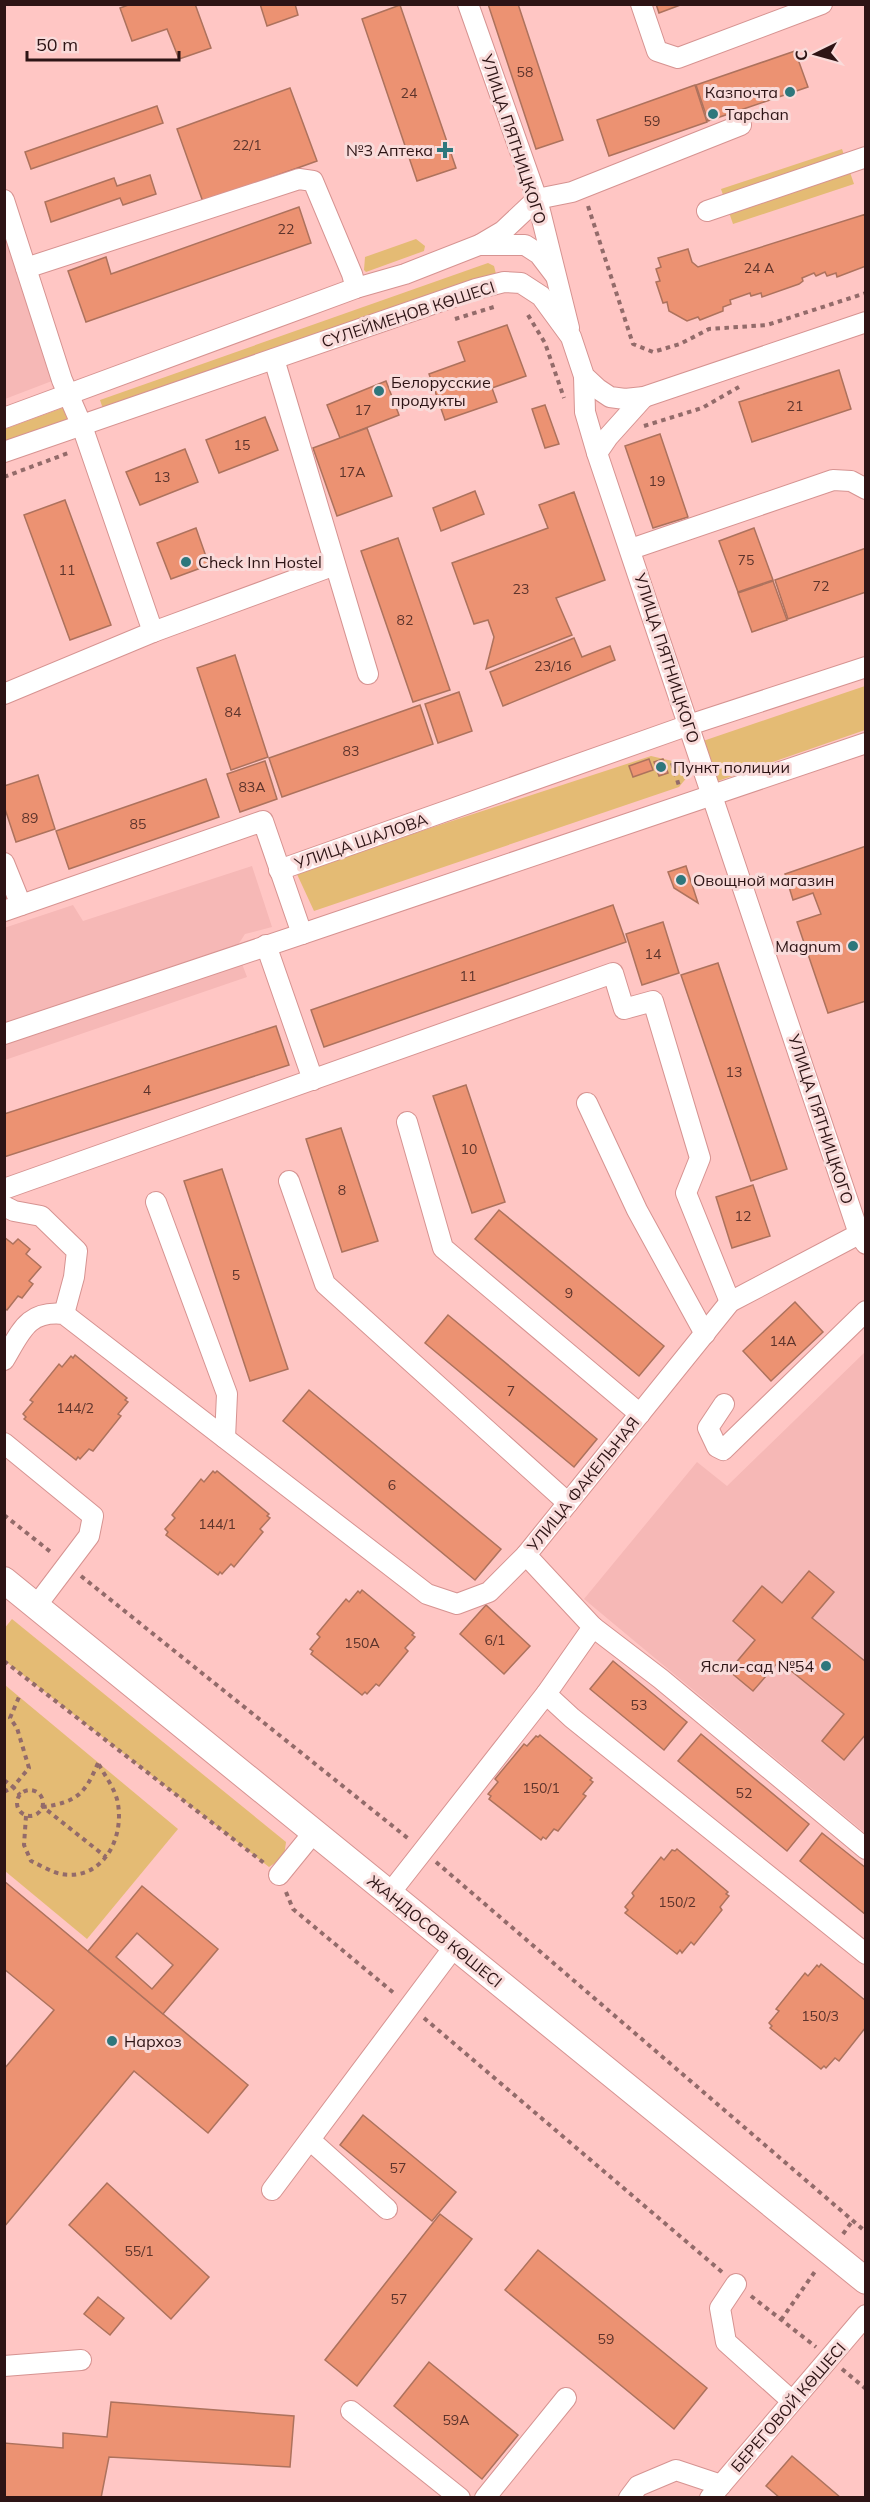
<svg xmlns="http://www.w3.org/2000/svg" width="870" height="2502" font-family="Mulish,sans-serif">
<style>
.built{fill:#f6b8b6}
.green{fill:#e4bb74}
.building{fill:#ec9272;stroke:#ad725d;stroke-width:1.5;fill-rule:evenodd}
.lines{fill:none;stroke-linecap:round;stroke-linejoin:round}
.minor-casing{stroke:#d69391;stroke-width:22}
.major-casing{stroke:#d69391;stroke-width:28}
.path{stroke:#936b6a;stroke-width:4;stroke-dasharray:4.5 4.5;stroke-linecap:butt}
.minor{stroke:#fff;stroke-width:20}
.major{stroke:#fff;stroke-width:26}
.poi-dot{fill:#2e777c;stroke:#f9dbda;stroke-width:2}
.labels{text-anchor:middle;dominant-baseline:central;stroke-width:6;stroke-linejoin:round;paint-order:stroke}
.number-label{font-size:14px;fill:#5d342c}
.poi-label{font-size:16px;fill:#2d1415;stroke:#f9dbda;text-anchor:start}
.street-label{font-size:16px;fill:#2d1415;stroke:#f9dbda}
</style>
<rect width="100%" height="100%" fill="#ffc6c4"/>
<g class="built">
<polygon points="4,231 52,381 5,399 4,399"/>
<polygon points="252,866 272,927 245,934 236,948 247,977 5,1060 4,928 73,905 83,921"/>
<polygon points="865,1352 865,1833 584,1599 697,1462 727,1486"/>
</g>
<g class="green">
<polygon points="842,149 854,184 733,224 721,189"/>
<polygon points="416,239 425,246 424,251 366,272 364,270 365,257"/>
<polygon points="488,263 494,266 496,274 493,280 105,415 100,400"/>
<polygon points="65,407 70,424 5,447 5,429"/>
<polygon points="865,686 865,730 718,781 703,741"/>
<polygon points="651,756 685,764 688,776 679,787 314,911 296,872"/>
<polygon points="12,1619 286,1842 284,1857 269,1867 5,1661 4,1629"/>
<polygon points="5,1685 178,1829 87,1939 5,1871"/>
</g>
<g class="building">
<polygon points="131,4 195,4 211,48 179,59 167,29 132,41 120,8"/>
<polygon points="260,4 295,4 298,15 267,26"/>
<polygon points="488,4 518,4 563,140 536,149"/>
<polygon points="656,4 683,4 659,13"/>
<polygon points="400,5 456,168 417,181 362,19"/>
<polygon points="795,51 808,87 708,121 696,85"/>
<polygon points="695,85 707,122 609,156 597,120"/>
<polygon points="290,88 317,161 203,202 177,129"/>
<polygon points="157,106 163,123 31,169 25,152"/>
<polygon points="150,175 156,194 123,205 120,198 51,222 45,202 114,178 117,186"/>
<polygon points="299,207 311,243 86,322 68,271 106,257 111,274"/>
<polygon points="866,214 866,266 837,277 836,273 827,276 825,272 816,276 814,273 802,278 803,281 799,284 762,297 761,293 751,296 750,293 730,300 731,304 723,307 723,311 700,320 698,317 687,321 669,311 667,302 663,303 656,282 660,281 656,269 661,267 658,258 688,249 692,262 698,267"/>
<polygon points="507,325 526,376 492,388 497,402 445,420 429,374 465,361 458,342"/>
<polygon points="839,370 851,409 752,442 739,402"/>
<polygon points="386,381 399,415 340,438 327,405"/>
<polygon points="545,405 559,444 545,448 532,409"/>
<polygon points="265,417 278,450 219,473 206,440"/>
<polygon points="367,428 392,496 337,516 313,448"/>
<polygon points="660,434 688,517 653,528 625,446"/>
<polygon points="185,449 198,482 140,505 126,472"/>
<polygon points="475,491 484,514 441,531 433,508"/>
<polygon points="574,492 605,580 556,598 572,635 486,669 494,637 488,620 474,624 452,563 548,528 539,505"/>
<polygon points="65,500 111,625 70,640 24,515"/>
<polygon points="196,528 209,565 171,579 157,543"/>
<polygon points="754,528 773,580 738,592 719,541"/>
<polygon points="398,538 450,690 413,702 361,551"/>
<polygon points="866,548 866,592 788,619 775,580"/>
<polygon points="773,581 787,620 752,632 738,593"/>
<polygon points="574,638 582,657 610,646 615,660 503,706 490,672"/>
<polygon points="235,655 268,757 231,770 197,668"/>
<polygon points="459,692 472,731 438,743 425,704"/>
<polygon points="420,705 433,744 282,797 269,758"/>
<polygon points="649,759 653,770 633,777 629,766"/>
<polygon points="663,759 668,773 659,776 654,762"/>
<polygon points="265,761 277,799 240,812 227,774"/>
<polygon points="38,775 55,829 16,842 4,806 4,786"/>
<polygon points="206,779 219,817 69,869 56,831"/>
<polygon points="866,846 866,1001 828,1013 797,922 821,914 813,893 793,900 785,874"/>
<polygon points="686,866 698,903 674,888 668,872"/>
<polygon points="613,905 626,942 324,1047 311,1010"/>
<polygon points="663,922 679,973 642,985 626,934"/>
<polygon points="718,963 787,1169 751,1181 681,975"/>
<polygon points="276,1026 289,1065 4,1157 4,1114"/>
<polygon points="466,1085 505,1202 472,1213 433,1096"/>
<polygon points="341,1128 378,1241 342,1252 306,1139"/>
<polygon points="222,1169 288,1369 250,1381 184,1181"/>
<polygon points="753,1185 770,1236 732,1248 716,1197"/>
<polygon points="499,1210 664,1346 639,1376 475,1239"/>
<polygon points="4,1237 13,1244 18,1239 30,1249 26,1254 41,1267 29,1281 33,1284 22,1298 18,1296 7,1310 4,1308"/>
<polygon points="795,1302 823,1332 771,1381 743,1351"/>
<polygon points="448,1315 597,1439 574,1467 425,1343"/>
<polygon points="75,1355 127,1398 125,1400 128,1402 118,1414 121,1416 93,1451 89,1449 80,1459 78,1457 76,1460 24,1419 26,1417 23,1414 33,1402 30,1400 59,1364 62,1367 71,1356 73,1358"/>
<polygon points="309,1390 501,1549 475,1580 283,1421"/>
<polygon points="213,1471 215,1473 217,1471 269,1514 267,1516 270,1518 260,1529 263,1532 234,1567 231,1564 222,1574 220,1572 218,1575 166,1535 168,1532 165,1529 175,1518 172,1515 201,1479 204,1482"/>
<polygon points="809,1571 834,1592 812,1618 866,1662 866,1734 844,1760 822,1741 844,1714 779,1661 753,1691 729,1671 755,1640 733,1621 762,1586 782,1603"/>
<polygon points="362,1590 414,1633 412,1635 415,1637 405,1648 408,1651 379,1686 376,1684 367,1694 365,1692 362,1695 311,1654 313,1651 310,1649 320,1637 317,1634 346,1599 349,1602 358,1591 360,1593"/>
<polygon points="486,1605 530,1646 504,1674 460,1634"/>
<polygon points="613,1661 687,1722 664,1750 590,1689"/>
<polygon points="701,1734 809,1824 787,1851 678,1761"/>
<polygon points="540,1735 592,1778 590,1780 593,1782 583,1794 586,1796 558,1831 554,1829 546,1839 543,1837 541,1840 489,1799 491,1796 488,1794 498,1782 495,1779 524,1744 527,1746 536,1736 538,1737"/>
<polygon points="822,1833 866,1868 866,1915 800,1861"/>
<polygon points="677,1849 728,1892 726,1894 729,1896 720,1907 722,1910 694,1945 691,1942 682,1953 680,1950 677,1954 625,1913 628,1910 625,1907 634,1896 632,1893 661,1857 664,1860 672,1850 675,1851"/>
<polygon points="4,1881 248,2085 208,2133 134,2071 4,2227 4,2069 54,2010 4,1969"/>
<path d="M 142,1886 L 218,1949 L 163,2014 L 88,1951 ZM 137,1933 L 173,1965 L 152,1989 L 116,1957 Z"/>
<polygon points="821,1964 866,2001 866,2027 839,2061 835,2058 826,2068 824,2066 821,2069 770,2028 772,2026 769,2023 779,2011 776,2009 805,1973 808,1976 817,1965 819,1967"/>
<polygon points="363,2115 456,2192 432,2221 340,2145"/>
<polygon points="107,2183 209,2277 171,2319 69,2225"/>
<polygon points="440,2214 472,2239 357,2386 325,2360"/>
<polygon points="538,2250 707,2388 674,2429 505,2290"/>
<polygon points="98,2297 124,2318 110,2335 84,2314"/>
<polygon points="429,2362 518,2435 482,2479 394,2406"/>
<polygon points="111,2402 294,2416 290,2467 109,2457 101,2498 4,2498 4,2443 63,2448 63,2433 107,2437"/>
<polygon points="792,2456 841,2498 780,2498 766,2486"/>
</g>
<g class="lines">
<defs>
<g id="minor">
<polyline points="468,4 537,199 569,328"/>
<polyline points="641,4 657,51 678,58 822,4"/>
<polyline points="4,200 62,380 82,426 153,632"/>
<polyline points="707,211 866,157"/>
<polyline points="481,244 503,231 537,199 572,192 741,125"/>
<polyline points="26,268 299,179 313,181 352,274 356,288"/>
<polyline points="274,359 368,674"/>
<polyline points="584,376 585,412 597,453 859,1234 866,1244"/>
<polyline points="4,418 356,288 405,274 479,245 525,245 539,254 555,275"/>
<polyline points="4,452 476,289 504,282 521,283 541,296 571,337 584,376 598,389 610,397 625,399 644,397 866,322"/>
<polyline points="597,453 608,437 644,397"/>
<polyline points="631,549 833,480 851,481 866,489"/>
<polyline points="4,694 153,632 335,565"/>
<polyline points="4,863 21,905"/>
<polyline points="279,870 689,725 866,667"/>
<polyline points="4,911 263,821 302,934 866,743"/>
<polyline points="266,945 313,1080"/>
<polyline points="4,1034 302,934"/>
<polyline points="587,1103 637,1210 705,1334"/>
<polyline points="407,1122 443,1248 640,1414"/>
<polyline points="289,1181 325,1284 568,1503"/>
<polyline points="4,1189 613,973 624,1009 653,1001 700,1158 686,1193 730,1302"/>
<polyline points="156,1202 227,1394 225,1438"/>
<polyline points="4,1206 14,1211 41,1216 77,1251 74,1277 64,1314"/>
<path d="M 4,1360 C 21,1332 27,1310 64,1314 L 427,1594 L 457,1604 L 489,1592 L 526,1555"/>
<polyline points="724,1404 708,1428 717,1447 723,1450 866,1311"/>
<polyline points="4,1443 93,1516 89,1536 36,1606"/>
<polyline points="593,1627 661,1679 866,1849"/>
<polyline points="546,1694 572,1718 866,1954"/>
<polyline points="279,1875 314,1832"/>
<polyline points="390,1893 546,1694 593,1627 526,1555 730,1302 859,1234"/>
<polyline points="310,2140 387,2209"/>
<polyline points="272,2190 454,1947"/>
<polyline points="736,2284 720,2308 726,2342 792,2401"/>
<polyline points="4,2366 81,2360"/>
<polyline points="351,2411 460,2498"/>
<polyline points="485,2498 566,2398"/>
<polyline points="629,2498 638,2486 676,2470 721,2485"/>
<polyline points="710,2498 866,2315"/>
</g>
<polyline id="major" points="4,1580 866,2281"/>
</defs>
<use href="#minor" class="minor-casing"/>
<use href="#major" class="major-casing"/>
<g class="path">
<polyline points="588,206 633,344 653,352 680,344 709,329 767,325 866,293"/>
<polyline points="528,315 545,343 564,398"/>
<polyline points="455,319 497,306"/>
<polyline points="644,426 702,408 739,387"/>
<polyline points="4,477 71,452"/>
<polyline points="672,763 679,786"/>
<polyline points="4,1515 52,1553"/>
<polyline points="81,1576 410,1840"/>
<polyline points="4,1661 264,1863"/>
<path d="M 98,1763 C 85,1794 77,1802 43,1807 L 106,1857"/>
<polyline points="4,1780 13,1787 29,1768 17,1728 10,1718 19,1697"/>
<circle cx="30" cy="1803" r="13"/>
<polyline points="4,1792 13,1787 20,1795"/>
<path d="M 26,1816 L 24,1845 L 31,1861 C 40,1865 51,1872 61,1874 C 102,1881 124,1840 118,1804 C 116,1790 105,1776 98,1763"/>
<polyline points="436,1862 866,2232"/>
<polyline points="286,1892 293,1909 395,1994"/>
<polyline points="424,2018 722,2272"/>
<polyline points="843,2234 853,2220"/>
<polyline points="751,2296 816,2347"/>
<polyline points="781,2320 816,2270"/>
<polyline points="842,2369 866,2389"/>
</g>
<use href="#minor" class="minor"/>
<use href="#major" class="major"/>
</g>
<g class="poi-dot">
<circle cx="790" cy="92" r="6"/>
<circle cx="713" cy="114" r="6"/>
<path d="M442 141h6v6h6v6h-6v6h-6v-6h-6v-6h6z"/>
<circle cx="379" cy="391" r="6"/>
<circle cx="186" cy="562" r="6"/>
<circle cx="661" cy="767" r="6"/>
<circle cx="681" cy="880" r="6"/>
<circle cx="853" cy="946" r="6"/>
<circle cx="826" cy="1666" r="6"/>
<circle cx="112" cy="2041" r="6"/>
</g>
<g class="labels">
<g class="number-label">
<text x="525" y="72">58</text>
<text x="409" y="93">24</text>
<text x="652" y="121">59</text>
<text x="247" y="145">22/1</text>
<text x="286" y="229">22</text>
<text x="759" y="268">24 А</text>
<text x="795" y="406">21</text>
<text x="363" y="410">17</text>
<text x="242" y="445">15</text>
<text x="352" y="472">17А</text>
<text x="162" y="477">13</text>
<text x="657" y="481">19</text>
<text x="746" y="560">75</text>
<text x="67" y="570">11</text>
<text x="821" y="586">72</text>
<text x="521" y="589">23</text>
<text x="405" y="620">82</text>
<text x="553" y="666">23/1б</text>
<text x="233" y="712">84</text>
<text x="351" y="751">83</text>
<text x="252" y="787">83А</text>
<text x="30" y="818">89</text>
<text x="138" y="824">85</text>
<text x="653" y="954">14</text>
<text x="468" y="976">11</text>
<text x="734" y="1072">13</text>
<text x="147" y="1090">4</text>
<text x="469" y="1149">10</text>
<text x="342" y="1190">8</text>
<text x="743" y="1216">12</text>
<text x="236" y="1275">5</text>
<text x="569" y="1293">9</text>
<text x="783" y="1341">14А</text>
<text x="511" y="1391">7</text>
<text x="75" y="1408">144/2</text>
<text x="392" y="1485">6</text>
<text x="217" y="1524">144/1</text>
<text x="495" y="1640">6/1</text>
<text x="362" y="1643">150A</text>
<text x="639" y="1705">53</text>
<text x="541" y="1788">150/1</text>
<text x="744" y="1793">52</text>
<text x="677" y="1902">150/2</text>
<text x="820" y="2016">150/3</text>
<text x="398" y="2168">57</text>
<text x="139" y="2251">55/1</text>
<text x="399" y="2299">57</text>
<text x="606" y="2339">59</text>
<text x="456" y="2420">59А</text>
</g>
<g class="poi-label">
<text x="778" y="92" text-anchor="end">Казпочта</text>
<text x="725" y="114">Tapchan</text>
<text x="433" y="150" text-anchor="end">№3 Аптека</text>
<text x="391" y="382">Белорусские<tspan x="391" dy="18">продукты</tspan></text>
<text x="198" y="562">Check Inn Hostel</text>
<text x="673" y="767">Пункт полиции</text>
<text x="693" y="880">Овощной магазин</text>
<text x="841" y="946" text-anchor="end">Magnum</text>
<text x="814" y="1666" text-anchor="end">Ясли-сад №54</text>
<text x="124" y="2041">Нархоз</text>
</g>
<g class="street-label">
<text transform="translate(514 139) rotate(72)">УЛИЦА ПЯТНИЦКОГО</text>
<text transform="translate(408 314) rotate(-18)">СҮЛЕЙМЕНОВ КӨШЕСІ</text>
<text transform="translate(667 658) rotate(72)">УЛИЦА ПЯТНИЦКОГО</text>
<text transform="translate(361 841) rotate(-19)">УЛИЦА ШАЛОВА</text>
<text transform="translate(821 1119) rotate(72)">УЛИЦА ПЯТНИЦКОГО</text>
<text transform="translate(583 1484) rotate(-51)">УЛИЦА ФАКЕЛЬНАЯ</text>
<text transform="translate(435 1931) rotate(39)">ЖАНДОСОВ КӨШЕСІ</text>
<text transform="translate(788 2407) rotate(-49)">БЕРЕГОВОЙ КӨШЕСІ</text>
</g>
</g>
<rect width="870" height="2502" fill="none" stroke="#2d1415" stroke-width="12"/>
<g transform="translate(816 54) rotate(265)" stroke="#f9dbda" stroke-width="4.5" paint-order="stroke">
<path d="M0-4.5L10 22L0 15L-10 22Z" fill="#2d1415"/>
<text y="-9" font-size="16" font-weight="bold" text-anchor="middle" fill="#2d1415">С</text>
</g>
<path d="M27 51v9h152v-9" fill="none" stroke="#2d1415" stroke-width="3"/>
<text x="36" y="51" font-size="18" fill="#2d1415" stroke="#f9dbda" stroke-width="4.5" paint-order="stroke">50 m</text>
</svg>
